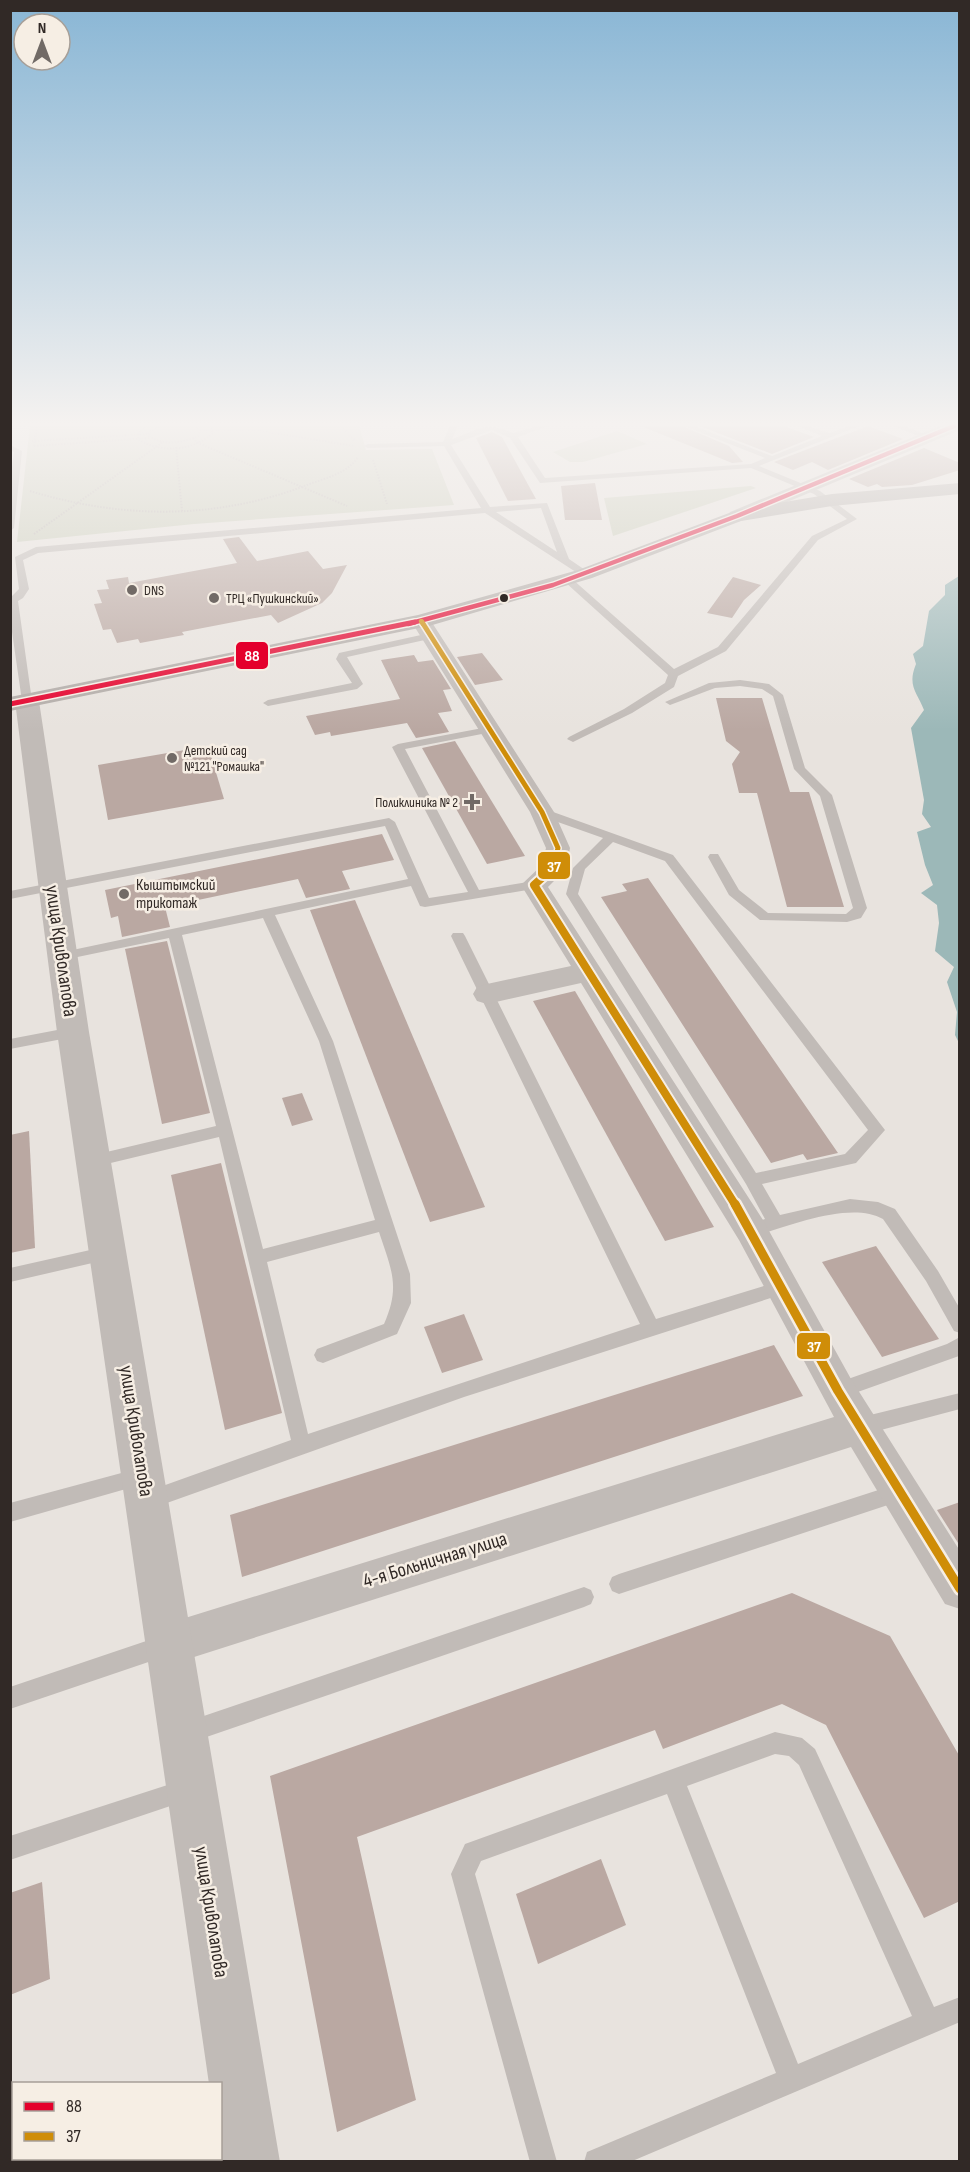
<svg xmlns="http://www.w3.org/2000/svg" width="970" height="2172" font-family="'Sofia Sans Condensed',sans-serif">
<style>
.green{fill:#c9ccb9}
.water{fill:#9cb8b8}
.building{fill:#baa8a2}
.lines{fill:none;stroke-linecap:round;stroke-linejoin:round}
.path{stroke:#bab4b0;stroke-width:2;stroke-dasharray:1.5 1.5;stroke-linecap:butt}
.service{fill:#c1bbb7;fill-rule:evenodd}
.minor{fill:#c1bbb7;fill-rule:evenodd}
.tertiary{fill:#c1bbb7;fill-rule:evenodd}
.secondary{fill:#b2aca8;fill-rule:evenodd}
.bus-1-far1-casing{stroke:#f6eee4;stroke-width:7}
.bus-1-casing{stroke:#f6eee4;stroke-width:8}
.bus-2-far3-casing{stroke:#f6eee4;stroke-width:7}
.bus-2-far2-casing{stroke:#f6eee4;stroke-width:8}
.bus-2-far1-casing{stroke:#f6eee4;stroke-width:12}
.bus-2-casing{stroke:#f6eee4;stroke-width:14}
.bus-1-far1{stroke:#e4002b;stroke-width:4.5}
.bus-1{stroke:#e4002b;stroke-width:5}
.bus-2-far3{stroke:#cf8d08;stroke-width:4.5}
.bus-2-far2{stroke:#cf8d08;stroke-width:5}
.bus-2-far1{stroke:#cf8d08;stroke-width:8}
.bus-2{stroke:#cf8d08;stroke-width:9}
.poi-dot{fill:#716a66;stroke:#f6eee4;stroke-width:2}
.bus-dot{fill:#312926;stroke:#f6eee4;stroke-width:2}
.labels{text-anchor:middle;dominant-baseline:central;stroke-width:5;stroke-linejoin:round;paint-order:stroke}
.far-poi-label{font-size:14px;fill:#312926;stroke:#f6eee4;text-anchor:start}
.poi-label{font-size:16px;fill:#312926;stroke:#f6eee4;text-anchor:start}
.near-street-label{font-size:20px;fill:#312926;stroke:#f6eee4}
.line-badge{stroke:#f6eee4;stroke-width:2}
.badge-label{font-size:16px;text-anchor:middle;font-weight:bold;fill:#fff}
</style>
<rect width="100%" height="100%" fill="#e8e3de"/>
<g class="green">
<polygon points="30,426 359,426 366,450 432,449 454,505 194,524 17,542"/>
<polygon points="617,431 647,444 583,462 570,462 553,452"/>
<polygon points="751,486 756,488 613,536 604,498"/>
</g>
<path class="water" d="M 959,576 L 960,576 L 959,1043 L 955,1035 L 957,1012 L 947,982 L 954,967 L 935,951 L 939,923 L 937,905 L 921,893 L 933,885 L 925,865 L 917,832 L 931,827 L 922,814 L 924,800 L 911,728 L 924,710 C 917,692 907,686 916,664 L 913,654 L 923,646 L 929,611 L 945,595 L 945,585 Z"/>
<g class="building">
<polygon points="641,426 682,426 729,446 743,462 732,463"/>
<polygon points="700,426 784,426 814,437 772,454"/>
<polygon points="868,426 903,439 828,470 812,462 793,470 774,462"/>
<polygon points="492,432 502,437 536,499 508,501 476,438"/>
<polygon points="924,448 960,463 960,470 912,485 882,487 877,484 868,487 849,479"/>
<polygon points="595,483 602,520 565,520 561,486"/>
<polygon points="239,537 257,561 308,551 323,569 347,565 332,593 322,603 278,623 271,615 182,632 184,635 140,643 138,639 117,643 111,629 103,630 94,604 102,603 97,590 109,589 106,580 128,577 129,583 237,563 223,539"/>
<polygon points="733,577 761,585 744,600 732,618 707,613"/>
<polygon points="482,653 503,680 475,685 457,657"/>
<polygon points="414,655 418,662 433,660 451,689 443,690 452,711 438,713 449,732 416,738 407,723 331,736 330,732 315,735 306,716 400,699 381,660"/>
<polygon points="716,698 762,698 790,792 809,792 844,907 787,907 757,793 739,793 732,764 740,752 726,741"/>
<polygon points="455,741 525,856 487,864 422,748"/>
<polygon points="208,746 224,799 108,820 98,765"/>
<polygon points="382,834 394,860 342,871 350,889 306,898 298,879 165,907 170,927 122,937 118,916 111,918 105,890"/>
<polygon points="648,878 838,1153 807,1160 803,1154 771,1163 601,897 627,891 622,884"/>
<polygon points="355,900 485,1207 430,1222 310,910"/>
<polygon points="167,941 210,1113 162,1124 125,949"/>
<polygon points="575,991 714,1227 665,1241 533,1001"/>
<polygon points="302,1093 313,1120 292,1126 282,1098"/>
<polygon points="29,1131 35,1248 10,1253 10,1135"/>
<polygon points="221,1163 282,1413 225,1430 171,1175"/>
<polygon points="876,1246 939,1339 882,1357 822,1262"/>
<polygon points="464,1314 483,1360 442,1373 424,1327"/>
<polygon points="774,1345 803,1396 242,1577 230,1515"/>
<polygon points="960,1502 960,1546 937,1510"/>
<polygon points="792,1593 890,1636 960,1757 960,1901 924,1918 826,1725 782,1704 663,1749 655,1730 357,1837 416,2100 337,2132 270,1776"/>
<polygon points="601,1859 626,1925 538,1964 516,1894"/>
<polygon points="42,1882 50,1979 10,1995 10,1893"/>
</g>
<g class="lines">
<g class="path">
<path d="M 147,426 L 140,430 L 138,439 C 161,454 193,451 213,433 L 210,426"/>
<path d="M 162,426 L 150,431 L 149,436 C 164,446 182,443 198,436 L 200,430 L 194,426"/>
<polyline points="341,426 355,441"/>
<polyline points="200,430 255,430 354,446"/>
<polyline points="193,438 198,443 347,506"/>
<polyline points="32,441 149,434"/>
<polyline points="34,446 37,426"/>
<polyline points="34,446 150,438"/>
<polyline points="176,447 182,511"/>
<polyline points="373,460 387,504"/>
<path d="M 30,491 C 122,519 216,520 307,485 C 325,478 347,474 358,457"/>
<polyline points="34,534 163,442"/>
</g>
<g class="service">
<path d="M 450,426 L 458,426 L 452,439 C 480,429 486,421 513,433 L 537,426 L 548,426 L 518,437 L 545,478 L 751,464 L 765,458 L 684,426 L 694,426 L 772,456 L 822,436 L 798,426 L 808,426 L 829,433 L 849,426 L 859,426 L 759,466 L 820,491 L 857,519 L 818,540 L 726,651 L 678,676 L 674,687 L 632,713 L 573,742 L 567,739 L 569,737 L 624,709 L 665,683 L 668,675 L 565,582 L 565,578 L 571,578 L 674,669 L 718,647 L 812,536 L 847,519 L 814,494 L 751,468 L 540,483 L 510,438 L 492,430 L 451,445 L 490,507 L 547,503 L 569,559 L 588,572 L 588,576 L 582,576 L 485,513 L 38,553 L 23,560 L 29,589 L 23,598 L 18,601 L 32,701 L 27,704 L 22,701 L 10,618 L 10,598 L 19,589 L 15,557 L 36,547 L 481,508 L 444,446 L 368,448 L 364,446 L 368,444 L 443,442 ZM 541,508 L 557,552 L 496,512 Z"/>
<polygon points="894,426 904,426 932,437 925,439"/>
<polygon points="10,445 22,451 14,528 10,531 10,483 14,452 10,450"/>
<polygon points="430,633 435,636 434,638 347,657 363,684 357,689 268,706 263,703 268,700 352,683 336,659 339,653"/>
<polygon points="740,680 769,684 783,695 805,768 832,795 867,908 861,918 847,922 760,920 729,895 708,857 710,854 718,854 739,890 768,913 846,914 853,908 820,796 794,769 773,696 762,689 740,686 715,688 670,705 665,702 709,683"/>
<path d="M 488,727 L 492,728 L 492,732 L 405,749 L 479,890 L 534,881 L 540,885 L 539,888 L 425,907 L 420,906 L 411,886 L 275,915 L 333,1041 L 410,1274 L 411,1303 L 397,1334 L 323,1363 L 317,1361 L 314,1355 L 317,1349 L 384,1324 C 401,1286 391,1269 379,1232 L 267,1262 L 308,1434 L 640,1324 L 451,936 L 453,933 L 463,933 L 465,936 L 656,1319 L 780,1281 L 786,1283 L 789,1288 L 786,1293 L 780,1295 L 464,1397 L 150,1509 L 143,1507 L 140,1500 L 143,1493 L 291,1440 L 219,1137 L 94,1167 L 88,1165 L 86,1161 L 88,1157 L 94,1155 L 216,1126 L 169,938 L 63,960 L 56,956 L 63,952 L 408,879 L 385,826 L 10,899 L 10,891 L 389,818 L 395,822 L 429,898 L 468,892 L 392,747 L 398,744 ZM 263,918 L 319,1041 L 375,1220 L 263,1249 L 182,935 Z"/>
<path d="M 542,808 L 673,855 L 885,1130 L 856,1163 L 762,1184 L 780,1215 L 850,1199 L 878,1202 L 895,1209 L 938,1271 L 960,1309 L 960,1333 L 954,1331 L 926,1281 L 883,1219 C 850,1200 786,1227 751,1237 L 745,1235 L 743,1230 L 745,1225 L 765,1219 L 746,1184 L 566,894 L 573,868 L 603,838 L 538,815 L 538,809 ZM 613,842 L 665,861 L 868,1130 L 845,1154 L 756,1173 L 578,894 L 585,869 Z"/>
<polygon points="73,1027 80,1032 78,1036 10,1049 10,1039"/>
<polygon points="108,1246 114,1248 116,1253 114,1258 10,1282 10,1268"/>
<polygon points="960,1337 959,1356 838,1399 831,1397 829,1391 831,1385 947,1344"/>
<polygon points="960,1393 960,1409 862,1435 855,1432 853,1426 855,1420 862,1417"/>
<polygon points="140,1468 147,1471 150,1477 147,1483 10,1522 10,1503"/>
<polygon points="900,1483 907,1485 910,1492 907,1499 900,1501 619,1594 612,1591 609,1584 612,1577 619,1574"/>
<polygon points="584,1587 591,1590 594,1597 591,1604 584,1607 189,1743 181,1740 178,1732 181,1724 189,1721"/>
<polygon points="164,1635 172,1638 175,1646 172,1654 10,1709 10,1687"/>
<path d="M 775,1732 L 802,1738 L 815,1749 L 934,2007 L 960,1997 L 960,2022 L 630,2162 L 584,2162 L 587,2152 L 776,2073 L 667,1794 L 481,1861 L 475,1874 L 557,2162 L 530,2162 L 451,1874 L 465,1844 ZM 775,1754 L 789,1756 L 799,1765 L 912,2016 L 798,2064 L 687,1786 Z"/>
<polygon points="186,1779 194,1782 197,1790 194,1798 10,1860 10,1836"/>
<polygon points="14,2145 14,2158 28,2158 27,2162 10,2162 10,2146"/>
</g>
<polygon class="minor" points="421,615 431,621 554,812 570,848 566,869 548,887 763,1220 851,1379 960,1551 960,1609 945,1604 851,1447 169,1665 154,1659 148,1644 154,1629 169,1623 834,1417 739,1240 581,983 487,1004 477,1001 473,994 477,987 487,984 571,966 521,885 541,866 546,848 530,812 411,621"/>
<g class="tertiary">
<polygon points="940,426 960,426 960,430 744,520 737,522 728,516 730,512"/>
<polygon points="27,694 35,696 39,701 89,1032 280,2162 220,2162 220,2084 209,2084 57,1032 15,701 19,696"/>
</g>
<polygon class="secondary" points="960,483 960,494 832,506 741,521 592,578 429,626 10,711 10,697 418,615 578,570 737,510 832,494"/>
<defs>
<polyline id="bus-1-far1" points="408,624 553,585 737,516 954,426"/>
<polyline id="bus-1" points="10,704 415,622"/>
<polyline id="bus-2-far3" points="421,621 423,624"/>
<polyline id="bus-2-far2" points="422,622 542,812 558,848 553,869 542,878"/>
<polyline id="bus-2-far1" points="544,876 534,885 736,1206"/>
<polyline id="bus-2" points="735,1204 838,1391 960,1589"/>
</defs>
<use href="#bus-1-far1" class="bus-1-far1-casing"/>
<use href="#bus-1" class="bus-1-casing"/>
<use href="#bus-2-far3" class="bus-2-far3-casing"/>
<use href="#bus-2-far2" class="bus-2-far2-casing"/>
<use href="#bus-2-far1" class="bus-2-far1-casing"/>
<use href="#bus-2" class="bus-2-casing"/>
<use href="#bus-1-far1" class="bus-1-far1"/>
<use href="#bus-1" class="bus-1"/>
<use href="#bus-2-far3" class="bus-2-far3"/>
<use href="#bus-2-far2" class="bus-2-far2"/>
<use href="#bus-2-far1" class="bus-2-far1"/>
<use href="#bus-2" class="bus-2"/>
</g>
<linearGradient id="sky" x2="0" y2="1"><stop stop-color="#89b6d5"/><stop offset="0.58" stop-color="#f5f2f0"/><stop offset="1" stop-color="#f5f2f0" stop-opacity="0"/></linearGradient>
<rect width="970" height="730" fill="url(#sky)"/>
<g class="poi-dot">
<circle cx="132" cy="590" r="6"/>
<circle cx="214" cy="598" r="6"/>
<circle cx="172" cy="758" r="6"/>
<path d="M469 793h6v6h6v6h-6v6h-6v-6h-6v-6h6z"/>
<circle cx="124" cy="894" r="6"/>
</g>
<circle class="bus-dot" cx="504" cy="598" r="5"/>
<g class="labels">
<g class="far-poi-label">
<text x="144" y="590">DNS</text>
<text x="226" y="598">ТРЦ «Пушкинский»</text>
<text x="184" y="750">Детский сад<tspan x="184" dy="16">№121 "Ромашка"</tspan></text>
<text x="458" y="802" text-anchor="end">Поликлиника № 2</text>
</g>
<g class="poi-label">
<text x="136" y="885">Кыштымский<tspan x="136" dy="18">трикотаж</tspan></text>
</g>
<g class="near-street-label">
<text transform="translate(61 951) rotate(82)">улица Криволапова</text>
<text transform="translate(136 1431) rotate(81)">улица Криволапова</text>
<text transform="translate(435 1560) rotate(-17)">4-я Больничная улица</text>
<text transform="translate(211 1912) rotate(81)">улица Криволапова</text>
</g>
</g>
<g class="line-badge">
<rect x="235" y="641" width="34" height="29" rx="6" fill="#e4002b"/>
<rect x="537" y="851" width="34" height="29" rx="6" fill="#cf8d08"/>
<rect x="796" y="1332" width="35" height="28" rx="6" fill="#cf8d08"/>
</g>
<g class="badge-label">
<text x="252" y="661">88</text>
<text x="554" y="872">37</text>
<text x="814" y="1352">37</text>
</g>
<rect width="970" height="2172" fill="none" stroke="#312926" stroke-width="24"/>
<rect x="12" y="2082" width="210" height="78" fill="#f6eee4" stroke="#a79f98" stroke-width="1.5"/>
<rect x="24" y="2102" width="30" height="9" fill="#e4002b" stroke="#a79f98" stroke-width="1.5"/>
<text x="66" y="2112" font-size="18" fill="#312926">88</text>
<rect x="24" y="2132" width="30" height="9" fill="#cf8d08" stroke="#a79f98" stroke-width="1.5"/>
<text x="66" y="2142" font-size="18" fill="#312926">37</text>
<g transform="translate(42 42)"><circle r="28" fill="#f6eee4" stroke="#a79f98" stroke-width="1.5"/>
<path d="M0-4.5L10 22L0 15L-10 22Z" fill="#716a66"/>
<text y="-9" font-size="16" font-weight="bold" text-anchor="middle" fill="#312926">N</text>
</g>
</svg>
